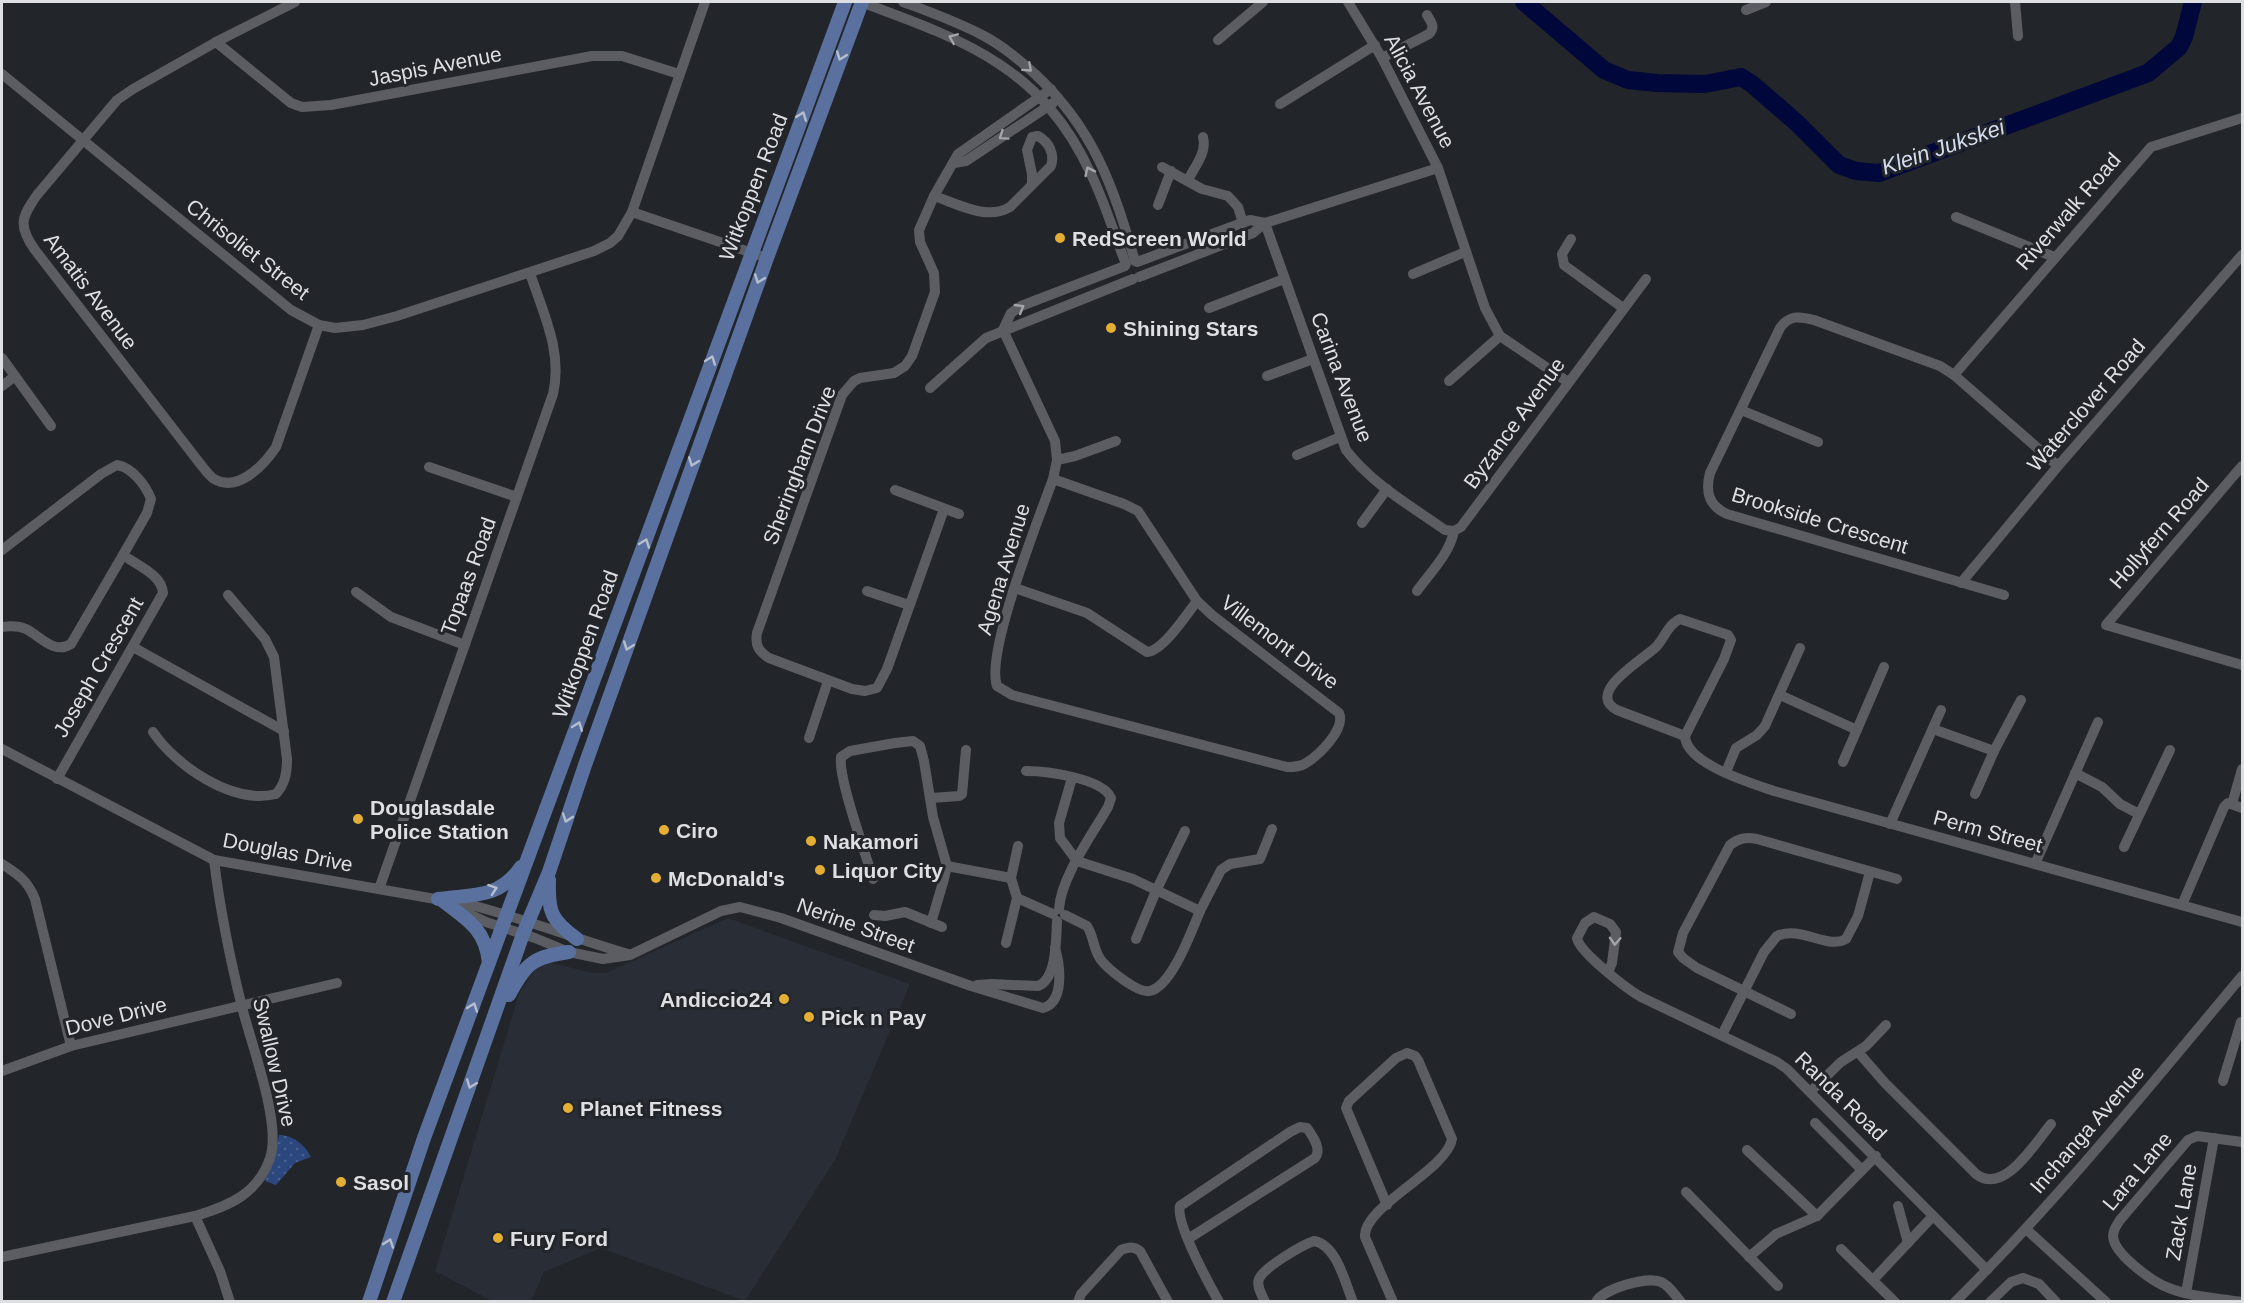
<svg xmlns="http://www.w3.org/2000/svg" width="2244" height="1303" font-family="Helvetica,sans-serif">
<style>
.built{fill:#292e36}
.grass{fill:url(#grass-dots)}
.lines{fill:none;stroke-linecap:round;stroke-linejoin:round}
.river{stroke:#00073a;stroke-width:18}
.minor{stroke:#5b5d62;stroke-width:10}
.major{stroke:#5a719f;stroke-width:14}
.oneway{stroke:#a3a4a8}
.oneway2{stroke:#b6bece}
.poi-dot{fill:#e4ae35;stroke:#222529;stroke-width:2}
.labels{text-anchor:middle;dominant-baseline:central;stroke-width:6;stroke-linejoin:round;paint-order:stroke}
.street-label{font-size:21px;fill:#dedfe2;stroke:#222529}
.poi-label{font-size:21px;font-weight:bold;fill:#dedfe2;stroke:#222529;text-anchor:start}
.water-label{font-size:22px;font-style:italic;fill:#d4ddef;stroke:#222529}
</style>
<defs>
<pattern id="grass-dots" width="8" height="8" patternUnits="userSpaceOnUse" patternTransform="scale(1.5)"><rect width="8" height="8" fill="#2b477d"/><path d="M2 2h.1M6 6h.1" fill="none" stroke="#49618f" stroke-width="1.8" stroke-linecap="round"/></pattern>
</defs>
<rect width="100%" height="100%" fill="#222529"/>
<polygon class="built" points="728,918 910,984 835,1160 745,1301 601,1248 544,1272 531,1301 492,1301 435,1271 519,994 539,964 548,962 593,973 606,973"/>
<path class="grass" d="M 279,1135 C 293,1135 305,1145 311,1157 L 295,1163 L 276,1185 L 265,1181 L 274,1160 Z"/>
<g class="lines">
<polyline class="river" points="1524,2 1604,70 1628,80 1657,83 1705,84 1741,77 1752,84 1797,123 1839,165 1856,171 1879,173 2148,73 2179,47 2184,37 2193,2"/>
<g class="minor">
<path d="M 295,2 L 216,42 L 133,89 L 117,100 L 37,195 C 21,218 18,226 35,250 L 198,461 C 203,467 208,475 214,479 C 238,493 264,465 276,447 L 319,325"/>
<path d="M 861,2 C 964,40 1042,67 1091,174 C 1105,203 1114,234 1126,264"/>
<path d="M 903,2 C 930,12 958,22 984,36 C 1003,46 1019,60 1035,74 C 1094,129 1113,186 1135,261"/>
<polyline points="1348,2 1382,58 1438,168 1485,308 1500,336 1568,382"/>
<polyline points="2015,2 2018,36"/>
<polyline points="1746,10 1766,2"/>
<polyline points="1218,40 1263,2"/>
<polyline points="216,42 291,103 302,107 331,105 592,56 622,56 679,74"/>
<path d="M 1382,58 L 1429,34 C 1436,27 1431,22 1427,15"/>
<polyline points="2,74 291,310 319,325 335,328 363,325 397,316 594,251 610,243 618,236 632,212 705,2"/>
<polyline points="1280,104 1375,45"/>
<polyline points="954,163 966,161 1053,103"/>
<polyline points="1162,167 1202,189 1228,196 1238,207 1243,223"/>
<path d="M 1188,180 C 1195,166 1207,153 1203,137"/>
<path d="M 934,196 C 958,204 987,221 1010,207 L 1051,166 C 1055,154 1049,142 1038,136 L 1032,137 L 1027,150 L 1032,174 L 1032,183"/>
<polyline points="1158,205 1171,171"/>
<polyline points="632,212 767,258"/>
<polyline points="1956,217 2054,257"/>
<path d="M 1265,223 L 1346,450 C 1372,484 1411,506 1445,530 L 1454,531"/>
<polyline points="1571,239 1562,254 1564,265 1623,308"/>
<polyline points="1137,262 1250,220 1265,223"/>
<polyline points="1413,274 1465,252"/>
<polyline points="1139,277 1253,233 1265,223 1438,168"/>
<polyline points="1209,308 1284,279"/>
<path d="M 1003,330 L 1055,441 L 1057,460 L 1053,479 C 1039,518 985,653 997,686 L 1012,695 L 1287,767 C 1294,767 1300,767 1306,763 C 1319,755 1346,729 1339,713 L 1212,615 L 1197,601 L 1138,511 L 1124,504 L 1053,479"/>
<polyline points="1003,330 1011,313 1021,306 1125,266"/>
<polyline points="2,358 51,426"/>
<polyline points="1954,375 2151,147 2242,118"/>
<polyline points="1267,376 1313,359"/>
<polyline points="1449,381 1500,336"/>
<polyline points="2,386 15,376"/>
<polyline points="930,388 986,338 1133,279"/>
<polyline points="1741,410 1818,442"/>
<polyline points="1297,455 1340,437"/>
<polyline points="1057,460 1075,456 1116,441"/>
<polyline points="2242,466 2106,625 2242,665"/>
<polyline points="429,467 517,497"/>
<polyline points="895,490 959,514"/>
<path d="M 944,509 L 887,669 L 877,688 L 865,691 L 852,689 L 769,658 C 758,651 755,645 757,633 L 842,395 L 854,381 L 860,378 L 894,373 L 905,366 L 912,356 L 935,292 L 934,273 L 920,242 L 919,230 L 934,196 L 958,154 L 1051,89"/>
<polyline points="1362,523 1387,489"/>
<path d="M 2,550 L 101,474 L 117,465 C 132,467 146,486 151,499 L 147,513 L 123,555 L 71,644 C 54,655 40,636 26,629 C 19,626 9,626 2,627"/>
<polyline points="1961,583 2058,466 2242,255"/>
<path d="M 1015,588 L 1087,613 L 1147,652 C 1163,651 1187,614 1197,601"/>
<polyline points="867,591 909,605"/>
<path d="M 1417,591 C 1430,573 1450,553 1454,531 L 1461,527 L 1646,279"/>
<polyline points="356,592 391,617 465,645"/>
<path d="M 2004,595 L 1727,514 C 1709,506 1705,492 1710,473 L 1780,328 C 1789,315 1799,316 1814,320 L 1940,366 L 1954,375 L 2058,466"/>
<polyline points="133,647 284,731"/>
<polyline points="1780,695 1857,730"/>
<polyline points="1933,729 1994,751"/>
<path d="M 153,732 C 176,766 233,805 276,794 C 285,784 287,773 287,759 L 274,657 L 265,639 L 228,595"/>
<path d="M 1685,736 L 1617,710 C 1584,693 1645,658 1656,647 C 1664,639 1668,624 1680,619 L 1728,635 L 1731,640 L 1724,659 L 1685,736 C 1686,764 1751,783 1774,791 L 2242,922"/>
<polyline points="809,738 828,681"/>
<path d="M 2,749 L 214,860 L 475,906 C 527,920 577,939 628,954"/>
<polyline points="1843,762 1884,667"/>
<path d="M 1026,771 C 1045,771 1103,778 1111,798 L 1108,807 C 1092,835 1061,877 1059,909"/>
<polyline points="1726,772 1736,748 1757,735 1765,726 1800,648"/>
<polyline points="2075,773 2102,787 2120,804 2139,814"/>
<polyline points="1072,778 1059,823 1060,838 1077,861 1133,879 1200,911"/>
<path d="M 57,779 L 163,593 C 162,575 137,565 123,555"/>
<polyline points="1975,794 1994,751 2021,700"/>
<polyline points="931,798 959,796 962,794 966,750"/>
<polyline points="2232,804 2242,769"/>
<polyline points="1890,824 1941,710"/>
<polyline points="2124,847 2170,750"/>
<path d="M 2,864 C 18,874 28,881 35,899 L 71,1046"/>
<polyline points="2035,864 2098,722"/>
<polyline points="947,866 1011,878"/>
<path d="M 873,879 C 866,854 838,779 841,757 L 850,751 L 895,743 L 913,741 L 920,746 L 924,761 L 933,817 L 947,866 L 944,879 L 931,923"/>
<path d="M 379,889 L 553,394 C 563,352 543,313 530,273"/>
<polyline points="1017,898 1053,914"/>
<polyline points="2182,905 2224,807 2228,803 2242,808"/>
<path d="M 463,911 L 486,922 L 535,938 L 569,952 L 603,959 L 630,955 L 721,911 L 740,907 L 781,918 L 971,986 L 1043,1008 C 1065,1002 1060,965 1055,948"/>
<polyline points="874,915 885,916 905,912 942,927"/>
<path d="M 1065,915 L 1087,926 C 1094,936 1093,950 1101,960 C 1108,969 1138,994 1150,991 C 1172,986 1192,930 1200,911 C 1207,897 1214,884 1221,870 L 1230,864 L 1260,859 L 1272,829"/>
<polyline points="1136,939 1156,891 1185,831"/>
<polyline points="1006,943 1017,898 1011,878 1018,846"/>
<path d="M 1608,972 L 1612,963 L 1616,932 L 1610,924 L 1594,917 L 1585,923 L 1577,938 C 1579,952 1627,989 1641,997 L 1777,1062 L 1787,1069 L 1987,1270"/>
<path d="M 977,985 L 992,984 L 1038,986 C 1057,979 1056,939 1057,921"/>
<path d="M 1791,1014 L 1697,968 L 1683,958 L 1678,952 L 1683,933 L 1730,845 C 1739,838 1746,837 1757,839 L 1897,879"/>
<path d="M 1722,1035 L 1764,952 L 1777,936 C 1801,925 1827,950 1846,939 L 1858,916 L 1870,872"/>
<path d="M 1858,1052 L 1885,1083 L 1976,1174 C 2004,1196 2035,1143 2051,1124"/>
<polyline points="2,1071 71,1046 337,983"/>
<polyline points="2223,1081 2241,1022"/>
<polyline points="1811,1091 1841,1062 1866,1046 1886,1025"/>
<polyline points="1815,1123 1862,1170"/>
<polyline points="1747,1150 1817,1216"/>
<polyline points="1686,1192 1778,1286"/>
<path d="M 1387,1205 L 1346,1108 L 1349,1101 L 1396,1058 L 1407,1053 L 1415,1056 L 1418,1060 L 1452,1139 C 1447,1170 1362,1207 1365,1237 L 1393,1302"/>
<polyline points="1898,1206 1908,1243"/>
<polyline points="195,1216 220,1271 230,1302"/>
<polyline points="2026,1229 2106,1302"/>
<path d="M 1188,1239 L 1315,1158 C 1322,1149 1313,1137 1307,1128 L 1300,1127 L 1290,1132 L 1180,1206 C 1175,1222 1209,1284 1219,1302"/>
<polyline points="1841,1249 1895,1302"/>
<path d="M 2,1257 L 195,1216 C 229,1206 258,1194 270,1158 C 282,1124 251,1044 242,1007 C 230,959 220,909 214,860"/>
<polyline points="1749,1257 1776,1234 1817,1216 1876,1156"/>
<polyline points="1873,1280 1933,1216"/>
<polyline points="2186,1293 2214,1138"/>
<path d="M 1078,1302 L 1081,1294 L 1121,1250 C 1129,1247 1133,1246 1140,1251 L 1168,1302"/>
<path d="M 1265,1302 C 1262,1295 1256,1286 1259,1279 C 1263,1268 1302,1245 1314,1241 C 1337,1245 1345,1283 1353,1302"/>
<path d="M 1596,1302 C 1603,1289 1646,1276 1661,1282 C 1669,1285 1675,1295 1681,1302"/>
<path d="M 1955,1302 C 2058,1200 2149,1087 2242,976"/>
<polyline points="1990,1302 2011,1282 2023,1278 2039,1284 2056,1302"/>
<path d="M 2242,1302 C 2218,1298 2191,1297 2169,1288 C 2154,1283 2119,1257 2114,1241 C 2111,1233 2116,1226 2120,1220 L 2188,1140 L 2197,1136 L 2242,1142"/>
</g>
<g class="major">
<path d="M 549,880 C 548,912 551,920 577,939"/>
<path d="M 438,899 C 473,894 499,899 521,867"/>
<path d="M 443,901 C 468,920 485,929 489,962"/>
<path d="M 509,995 C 526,963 533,957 569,952"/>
<polyline points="369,1302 424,1138 845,2"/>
<polyline points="393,1302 523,934 549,872 585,765 767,258 862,2"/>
</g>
</g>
<defs><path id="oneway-chevron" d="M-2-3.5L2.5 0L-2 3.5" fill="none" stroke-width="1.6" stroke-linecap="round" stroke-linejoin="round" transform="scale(1.5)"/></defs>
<g class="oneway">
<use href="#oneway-chevron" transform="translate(953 38) rotate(-157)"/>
<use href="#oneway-chevron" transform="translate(1028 68) rotate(42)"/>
<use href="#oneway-chevron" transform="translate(1003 136) rotate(146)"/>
<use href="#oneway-chevron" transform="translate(1089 171) rotate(-116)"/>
<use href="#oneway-chevron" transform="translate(1020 308) rotate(-31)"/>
<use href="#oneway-chevron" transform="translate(1615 941) rotate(93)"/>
</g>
<g class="oneway2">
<use href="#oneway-chevron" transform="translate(841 56) rotate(110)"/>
<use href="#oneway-chevron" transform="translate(802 116) rotate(-70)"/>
<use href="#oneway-chevron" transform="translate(759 279) rotate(110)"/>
<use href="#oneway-chevron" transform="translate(711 360) rotate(-70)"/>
<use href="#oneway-chevron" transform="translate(693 462) rotate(110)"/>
<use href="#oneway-chevron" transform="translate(645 543) rotate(-70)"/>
<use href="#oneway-chevron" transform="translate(628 646) rotate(110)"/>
<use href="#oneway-chevron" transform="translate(578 726) rotate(-70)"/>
<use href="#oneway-chevron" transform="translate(567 818) rotate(109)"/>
<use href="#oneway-chevron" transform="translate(493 889) rotate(-19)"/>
<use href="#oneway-chevron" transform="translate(473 1007) rotate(-70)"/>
<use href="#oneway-chevron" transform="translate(471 1084) rotate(110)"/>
<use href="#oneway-chevron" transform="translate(389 1243) rotate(-71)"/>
</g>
<g class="poi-dot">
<circle cx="1060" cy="238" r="6"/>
<circle cx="1111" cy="328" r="6"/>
<circle cx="358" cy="819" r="6"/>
<circle cx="664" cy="830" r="6"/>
<circle cx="811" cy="841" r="6"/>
<circle cx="820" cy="870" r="6"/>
<circle cx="656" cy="878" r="6"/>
<circle cx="784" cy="999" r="6"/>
<circle cx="809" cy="1017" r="6"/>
<circle cx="568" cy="1108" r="6"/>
<circle cx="341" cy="1182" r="6"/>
<circle cx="498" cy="1238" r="6"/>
</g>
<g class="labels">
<g class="street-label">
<text transform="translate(435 66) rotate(-11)">Jaspis Avenue</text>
<text transform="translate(1420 91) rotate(62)">Alicia Avenue</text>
<text transform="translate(753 187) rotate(-69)">Witkoppen Road</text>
<text transform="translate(2068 211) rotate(-49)">Riverwalk Road</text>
<text transform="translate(248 249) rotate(38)">Chrisoliet Street</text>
<text transform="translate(91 291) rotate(53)">Amatis Avenue</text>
<text transform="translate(1342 377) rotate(69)">Carina Avenue</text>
<text transform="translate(2086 405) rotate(-49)">Waterclover Road</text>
<text transform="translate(1514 423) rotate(-54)">Byzance Avenue</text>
<text transform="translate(799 465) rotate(-69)">Sheringham Drive</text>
<text transform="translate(1820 520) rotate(17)">Brookside Crescent</text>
<text transform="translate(2159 533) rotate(-49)">Hollyfern Road</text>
<text transform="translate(1003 569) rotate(-73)">Agena Avenue</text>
<text transform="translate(468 576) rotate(-70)">Topaas Road</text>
<text transform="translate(1280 642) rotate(37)">Villemont Drive</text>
<text transform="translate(585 644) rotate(-70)">Witkoppen Road</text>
<text transform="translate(98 667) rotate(-60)">Joseph Crescent</text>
<text transform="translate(1988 831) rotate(15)">Perm Street</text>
<text transform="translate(288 852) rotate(11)">Douglas Drive</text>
<text transform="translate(856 925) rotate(20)">Nerine Street</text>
<text transform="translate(116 1016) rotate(-14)">Dove Drive</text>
<text transform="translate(275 1062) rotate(77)">Swallow Drive</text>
<text transform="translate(1841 1096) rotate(44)">Randa Road</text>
<text transform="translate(2087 1129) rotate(-49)">Inchanga Avenue</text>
<text transform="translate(2137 1171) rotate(-50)">Lara Lane</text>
<text transform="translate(2181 1212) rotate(-80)">Zack Lane</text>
</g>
<g class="poi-label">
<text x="1072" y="238">RedScreen World</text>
<text x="1123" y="328">Shining Stars</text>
<text x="370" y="807">Douglasdale<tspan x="370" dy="24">Police Station</tspan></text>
<text x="676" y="830">Ciro</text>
<text x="823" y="841">Nakamori</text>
<text x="832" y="870">Liquor City</text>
<text x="668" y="878">McDonald's</text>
<text x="772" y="999" text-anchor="end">Andiccio24</text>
<text x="821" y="1017">Pick n Pay</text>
<text x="580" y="1108">Planet Fitness</text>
<text x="353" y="1182">Sasol</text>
<text x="510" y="1238">Fury Ford</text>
</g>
<g class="water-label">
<text transform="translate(1943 147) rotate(-19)">Klein Jukskei</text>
</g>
</g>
<rect width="2244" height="1303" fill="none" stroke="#dedfe2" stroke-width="6"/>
</svg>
